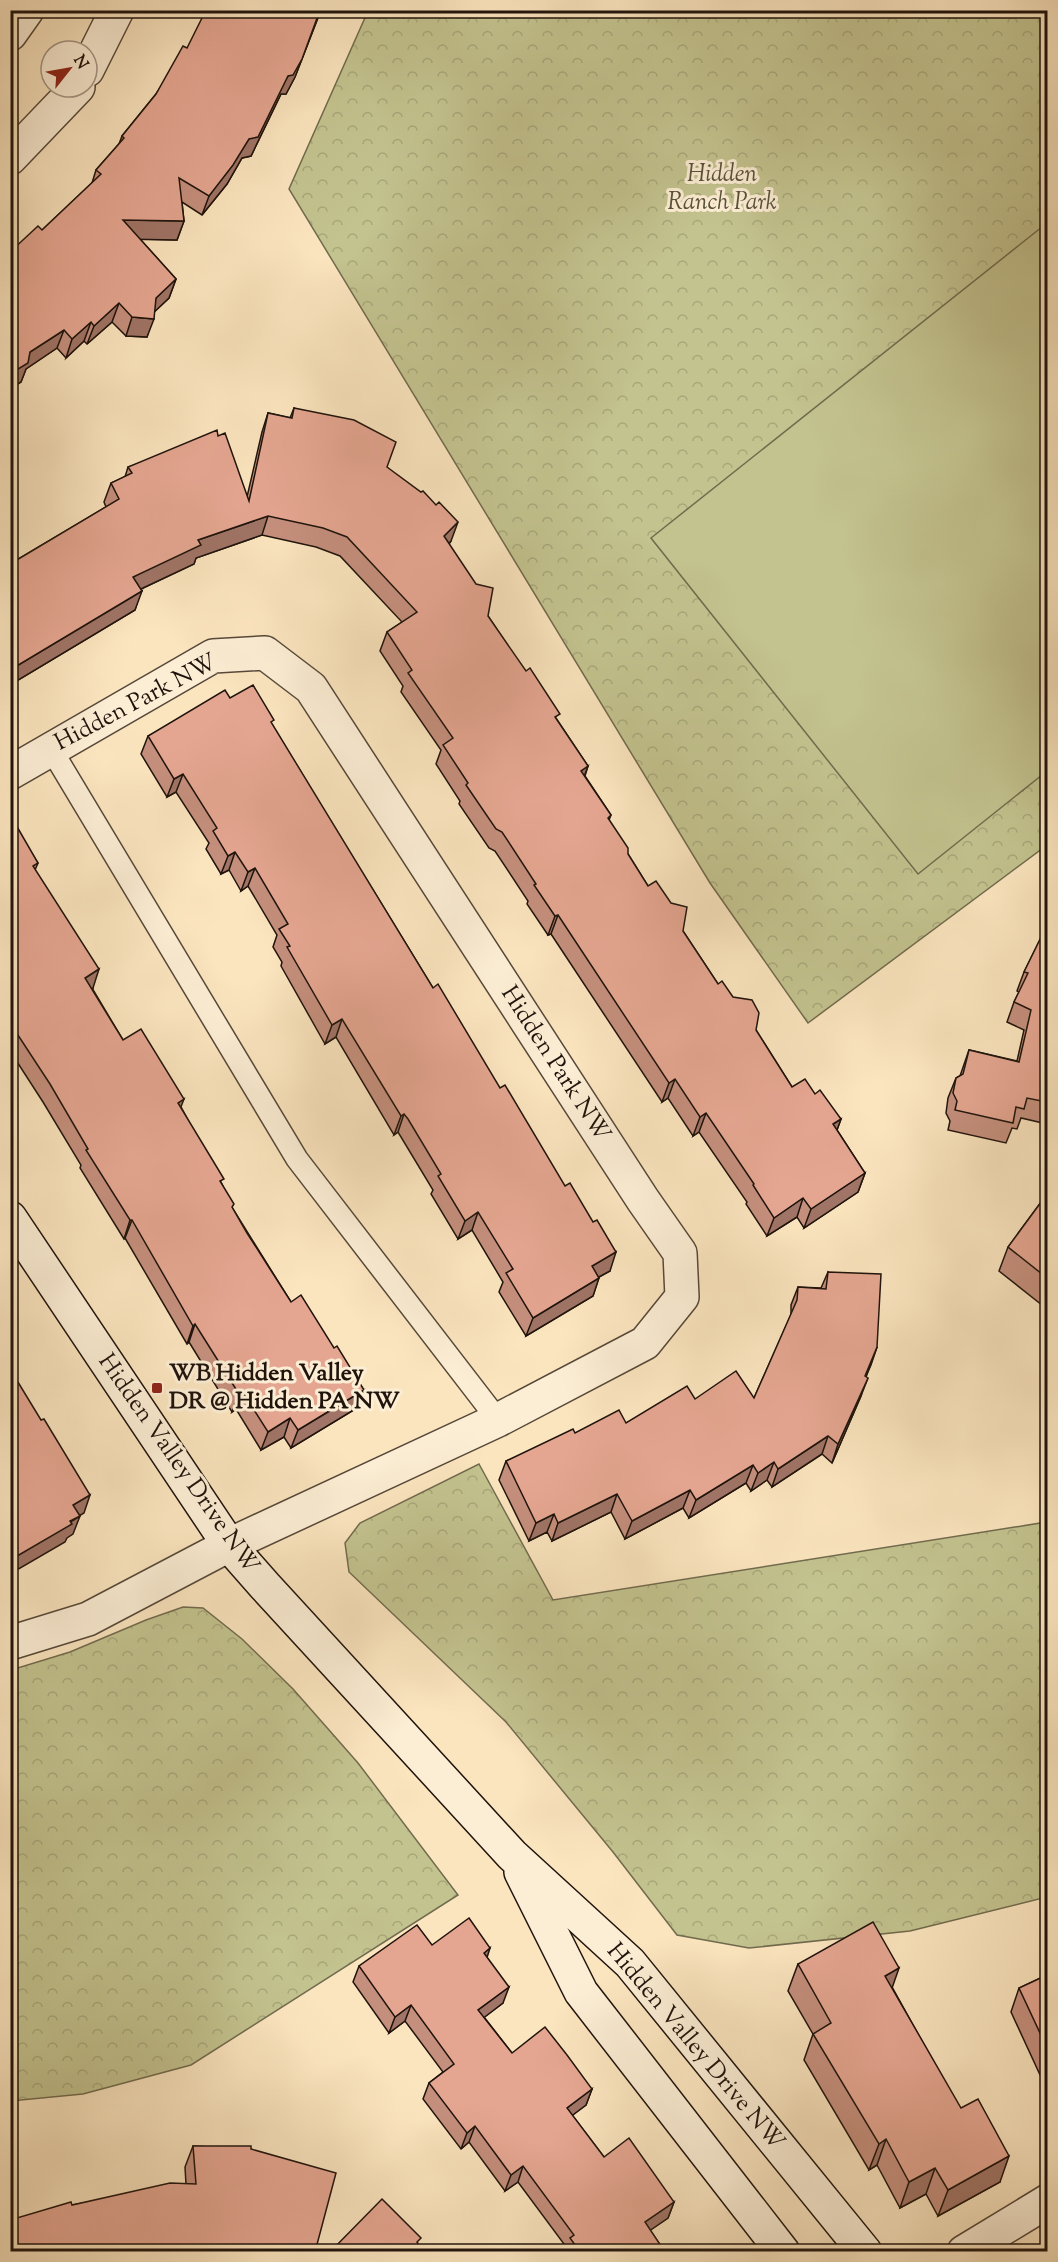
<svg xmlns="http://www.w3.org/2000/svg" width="1058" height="2262" font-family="'Sorts Mill Goudy',serif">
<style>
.park{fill:url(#park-crowns);stroke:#716b4e;stroke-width:1.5}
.garden{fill:#c3c38f;stroke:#716b4e;stroke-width:1.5}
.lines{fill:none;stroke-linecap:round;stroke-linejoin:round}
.lane-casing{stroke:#564839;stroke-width:24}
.street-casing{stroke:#564839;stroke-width:36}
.secondary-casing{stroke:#1f130c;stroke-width:36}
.lane{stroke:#fceed5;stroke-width:21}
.street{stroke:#fceed5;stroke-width:33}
.secondary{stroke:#fceed5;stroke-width:33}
.wall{fill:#c58f7d;stroke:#1f130c;stroke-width:1.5}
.shaded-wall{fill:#a07466;stroke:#1f130c;stroke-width:1.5}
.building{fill:#e5a691;stroke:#1f130c;stroke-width:1.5}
.poi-dot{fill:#8f2418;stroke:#fceed5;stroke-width:2}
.labels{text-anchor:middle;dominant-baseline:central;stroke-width:6;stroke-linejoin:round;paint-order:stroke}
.park-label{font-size:24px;font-style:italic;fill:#58513a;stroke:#fceed5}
.street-label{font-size:24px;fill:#1f130c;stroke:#fceed5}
.poi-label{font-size:24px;font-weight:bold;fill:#1f130c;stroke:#fceed5;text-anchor:start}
</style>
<defs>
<pattern id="park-crowns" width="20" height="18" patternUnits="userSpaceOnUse" patternTransform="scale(1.5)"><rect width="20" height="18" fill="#c3c38f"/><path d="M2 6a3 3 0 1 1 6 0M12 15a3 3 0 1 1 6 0" fill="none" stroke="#a7a77a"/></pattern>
</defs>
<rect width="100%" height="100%" fill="#fbe5bf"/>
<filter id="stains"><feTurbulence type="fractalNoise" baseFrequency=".00333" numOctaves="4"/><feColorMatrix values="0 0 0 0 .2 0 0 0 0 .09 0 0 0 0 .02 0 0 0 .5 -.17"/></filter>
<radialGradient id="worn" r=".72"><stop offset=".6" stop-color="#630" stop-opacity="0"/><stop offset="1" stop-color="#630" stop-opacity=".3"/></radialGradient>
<g class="park">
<polygon points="368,11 1047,11 1047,845 808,1023 710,883 289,189"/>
<polygon points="479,1464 553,1600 1047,1522 1047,1897 910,1931 749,1948 677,1935 613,1852 506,1722 349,1572 345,1543 360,1523"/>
<polygon points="183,1607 203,1608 242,1639 293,1689 358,1763 458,1895 191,2065 83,2094 11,2101 11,1670 70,1652 146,1620"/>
</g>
<polygon class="garden" points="1047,223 1047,771 918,874 651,538"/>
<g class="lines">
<defs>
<polyline id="lane" points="51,749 297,1159 498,1420"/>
<g id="street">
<polyline points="10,34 27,10"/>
<polyline points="87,70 117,10"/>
<polyline points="10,158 78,87"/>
<polyline points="10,773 213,656 265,653 311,688 643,1200 680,1253 682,1297 645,1343 498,1420 229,1545 88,1619 10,1643"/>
<polyline points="964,2252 1048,2201"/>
</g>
<g id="secondary">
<polyline points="10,1218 229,1545 265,1586 512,1855 630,1963 865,2252"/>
<polyline points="521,1872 581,1992 783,2252"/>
</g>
</defs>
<use href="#lane" class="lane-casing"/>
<use href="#street" class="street-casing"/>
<use href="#secondary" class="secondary-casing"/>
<use href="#lane" class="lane"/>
<use href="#street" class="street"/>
<use href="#secondary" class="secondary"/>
</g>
<g class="wall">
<polygon points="321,10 295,77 286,94 281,94 251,156 242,158 227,184 202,215 182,202 184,221 177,240 140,239 176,279 169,298 154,312 147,337 126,336 112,322 87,344 84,341 66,358 57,348 26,369 21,382 10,389 10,252 42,230 92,183 96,170 119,144 122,136 156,94 187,48"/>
<polygon points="294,408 387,467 451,541 449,544 488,616 588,766 585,776 611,815 609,820 628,854 648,886 683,931 718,984 756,1030 792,1087 815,1094 841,1119 837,1130 865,1173 858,1192 804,1228 797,1217 767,1236 746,1204 747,1202 699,1132 693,1136 668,1098 662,1102 551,934 548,935 527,904 528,901 495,851 489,848 459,804 460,801 436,764 441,750 401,692 403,686 380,651 387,632 402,622 340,556 316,547 262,535 196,558 194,564 141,589 135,610 10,685 10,564 106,507 104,502 111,483 125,477 128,467 218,436 247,497 262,432 268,413 290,418"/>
<polygon points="230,698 272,725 433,988 610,1271 599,1277 593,1296 526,1336 499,1292 503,1282 472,1230 458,1239 431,1194 433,1190 401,1137 398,1132 394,1135 336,1037 325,1044 281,966 282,962 273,947 277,935 248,886 241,891 229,870 221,874 206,849 209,843 176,792 167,797 141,754 148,736"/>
<polygon points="10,819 38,863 35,870 93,988 92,988 123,1040 181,1107 222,1184 233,1209 291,1302 334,1348 364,1390 357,1408 291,1448 284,1437 261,1450 236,1409 232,1412 189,1342 187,1344 125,1238 124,1239 80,1168 81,1165 43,1102 10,1051"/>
<polygon points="1047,926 1047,1124 1021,1118 1017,1129 1012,1128 1006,1143 948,1130 950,1121 946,1113 948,1098 956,1078 960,1076 969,1050 1017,1061 1024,1030 1007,1022 1014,1002 1019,992 1017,991 1024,972"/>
<polygon points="1047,1194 1047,1309 999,1271 1008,1247"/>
<polygon points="828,1272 877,1347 866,1377 861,1396 832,1463 822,1454 772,1487 767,1480 751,1491 746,1483 689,1518 683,1508 625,1539 611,1512 552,1541 547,1532 529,1541 499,1480 506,1461 575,1433 626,1423 695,1399 754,1398 791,1315 791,1305 798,1287 821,1288"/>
<polygon points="432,1945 487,1958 503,2003 484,2017 512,2053 592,2089 586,2105 572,2115 604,2157 674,2202 668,2218 650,2230 665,2252 565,2252 567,2248 518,2182 505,2191 469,2142 461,2149 423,2099 429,2083 443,2072 405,2021 389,2033 353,1982 359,1966"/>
<polygon points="798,1964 892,1987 1000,2182 938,2216 926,2194 900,2208 877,2165 869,2170 804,2060 813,2034 788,1991"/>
<polygon points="1047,1975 1047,2090 1011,2012 1019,1988"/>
<polygon points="193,2146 251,2149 315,2252 72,2205 186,2184 185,2167"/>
</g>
<g class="shaded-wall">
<polygon points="321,10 295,77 286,94 281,94 251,156 242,158 227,184 202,215 209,196 288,76"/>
<polygon points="123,220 184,221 177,240 116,239"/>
<polygon points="176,279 169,298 149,317 156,298"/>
<polygon points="119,303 112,322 87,344 94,326"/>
<polygon points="132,317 154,319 147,337 126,336"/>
<polygon points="91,322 84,341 66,358 72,339"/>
<polygon points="64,330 57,348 26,369 21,382 10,389 10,374 30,352"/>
<polygon points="268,516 262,535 196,558 194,564 126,596 133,577 198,540"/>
<polygon points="458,522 451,541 437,555 444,536"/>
<polygon points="142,591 135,610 10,685 10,670"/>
<polygon points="588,766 581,785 581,771"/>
<polygon points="183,774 176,792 167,797 174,779"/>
<polygon points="235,852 229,870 221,874 228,856"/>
<polygon points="255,868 248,886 241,891 248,872"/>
<polygon points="558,915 551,934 548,935 555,916"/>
<polygon points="99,969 93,988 79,996 85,978"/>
<polygon points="342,1019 336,1037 325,1044 332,1025"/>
<polygon points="675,1079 668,1098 662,1102 669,1083"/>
<polygon points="184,1099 177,1117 178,1103"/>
<polygon points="706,1113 699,1132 693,1136 700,1117"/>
<polygon points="404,1114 398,1132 394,1135 401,1116"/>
<polygon points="841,1119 834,1138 833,1124"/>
<polygon points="865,1173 858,1192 804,1228 811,1209"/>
<polygon points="803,1198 797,1217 767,1236 774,1218"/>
<polygon points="478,1212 472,1230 458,1239 465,1221"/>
<polygon points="130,1220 132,1220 125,1238 124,1239"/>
<polygon points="616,1252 610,1271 586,1284 592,1266"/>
<polygon points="599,1278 593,1296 526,1336 533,1318"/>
<polygon points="195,1324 189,1342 187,1344 193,1326"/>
<polygon points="877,1347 871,1365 858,1394 865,1376"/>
<polygon points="868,1378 861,1396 832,1463 838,1444"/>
<polygon points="364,1390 357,1408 291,1448 298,1430"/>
<polygon points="242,1391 236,1409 232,1412 239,1394"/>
<polygon points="290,1418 284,1437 261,1450 268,1432"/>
<polygon points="828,1436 822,1454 772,1487 778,1469"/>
<polygon points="774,1462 767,1480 751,1491 758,1473"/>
<polygon points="753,1465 746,1483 689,1518 696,1500"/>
<polygon points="690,1490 683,1508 625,1539 632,1521"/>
<polygon points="617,1494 611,1512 552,1541 558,1523"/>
<polygon points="90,1495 84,1513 67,1523 73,1505"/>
<polygon points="554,1514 547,1532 529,1541 536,1523"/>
<polygon points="80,1516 73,1534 67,1538 65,1542 10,1574 10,1562 12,1559"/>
<polygon points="490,1948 485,1964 484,1953"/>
<polygon points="899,1968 890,1994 885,1976"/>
<polygon points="509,1987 503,2003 473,2026 478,2010"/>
<polygon points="411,2005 405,2021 389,2033 395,2017"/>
<polygon points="592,2089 586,2105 561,2124 567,2108"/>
<polygon points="475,2126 469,2142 461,2149 467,2133"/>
<polygon points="886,2139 877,2165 869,2170 879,2144"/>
<polygon points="1009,2156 1000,2182 938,2216 948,2190"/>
<polygon points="523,2166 518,2182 505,2191 511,2175"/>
<polygon points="935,2168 926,2194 900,2208 909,2182"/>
<polygon points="674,2202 668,2218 639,2238 645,2222"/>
</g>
<g class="building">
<polygon points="206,10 320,10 302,59 293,75 288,76 258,137 249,139 233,165 209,196 179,178 184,221 123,220 176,279 156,298 154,319 132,317 119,303 94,326 91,322 72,339 64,330 30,352 28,363 10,374 10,252 38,226 42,230 101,174 96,170 124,138 122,136 156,94 183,46 187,48"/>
<polygon points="294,408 354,420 396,442 387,467 421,492 423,491 436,505 439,502 458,522 444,536 476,584 493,588 488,616 526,671 530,668 560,714 555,717 588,766 581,771 611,815 608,818 628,848 628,854 648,886 656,881 671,903 687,907 683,931 718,984 722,981 733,997 752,1000 759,1013 756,1030 792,1087 805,1079 815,1094 820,1090 841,1119 833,1124 865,1173 811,1209 803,1198 774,1218 753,1185 754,1184 706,1113 700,1117 675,1079 669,1083 558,915 555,916 534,885 536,884 502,832 496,829 466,785 468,783 443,745 453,738 408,673 412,670 387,632 417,612 347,537 323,528 268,516 198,540 201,545 133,577 142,591 10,670 10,564 119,499 111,483 132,473 128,467 217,430 218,436 225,433 249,501 268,413 292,418"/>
<polygon points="253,685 274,720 271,722 433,988 438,984 500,1088 505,1085 565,1186 570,1183 593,1222 597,1220 616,1252 592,1266 599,1278 533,1318 506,1273 513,1269 478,1212 465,1221 438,1176 441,1174 408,1119 404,1114 401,1116 342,1019 332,1025 287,947 290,946 279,929 288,924 255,868 248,872 235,852 228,856 213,831 217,828 183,774 174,779 148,736 225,690 230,698"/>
<polygon points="12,818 38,863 33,866 99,969 85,978 123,1040 141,1029 184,1099 178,1103 224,1179 220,1181 234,1204 232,1207 247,1233 291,1302 301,1295 334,1348 337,1346 364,1390 298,1430 290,1418 268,1432 242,1391 239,1394 195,1324 193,1326 132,1220 130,1220 86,1150 88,1149 50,1084 10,1023 10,819"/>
<polygon points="1047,926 1047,1102 1027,1098 1024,1109 1016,1107 1013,1123 955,1110 957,1101 953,1093 956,1078 963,1074 969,1050 1019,1062 1031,1010 1014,1002 1028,973 1024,972 1046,927"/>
<polygon points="1047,1194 1047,1278 1008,1247"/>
<polygon points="828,1272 881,1274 877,1347 865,1376 868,1378 838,1444 828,1436 778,1469 774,1462 758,1473 753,1465 696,1500 690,1490 632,1521 617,1494 558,1523 554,1514 536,1523 506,1461 573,1429 575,1433 619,1410 626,1423 687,1386 695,1399 736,1371 754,1398 797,1300 798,1287 826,1289"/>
<polygon points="10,1369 41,1420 44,1419 90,1495 73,1505 80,1516 70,1521 72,1524 12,1559 10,1557"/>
<polygon points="469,1918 490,1948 484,1953 509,1987 478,2010 512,2053 545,2027 567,2055 592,2089 567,2108 604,2157 629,2138 674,2202 645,2222 665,2252 580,2252 570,2238 574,2235 523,2166 511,2175 475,2126 467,2133 429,2083 454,2064 411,2005 395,2017 359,1966 417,1925 432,1945"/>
<polygon points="873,1922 899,1968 885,1976 961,2108 978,2099 1009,2156 948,2190 935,2168 909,2182 886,2139 879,2144 813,2034 831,2023 798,1964"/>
<polygon points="1047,1975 1047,2048 1019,1988"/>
<polygon points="193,2146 251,2146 251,2149 336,2173 315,2252 10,2252 10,2220 71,2202 72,2205 170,2183 196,2184"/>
<polygon points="382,2199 421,2238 417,2242 424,2252 330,2252"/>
<polygon points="706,2248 709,2252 700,2252"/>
</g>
<rect class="poi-dot" x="151" y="1382" width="12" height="12" rx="3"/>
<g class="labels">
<g class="park-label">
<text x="722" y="175">Hidden<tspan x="722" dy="28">Ranch Park</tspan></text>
</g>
<g class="street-label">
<text transform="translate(136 703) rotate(-28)">Hidden Park NW</text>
<text transform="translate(555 1064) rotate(57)">Hidden Park NW</text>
<text transform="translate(178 1464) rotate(55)">Hidden Valley Drive NW</text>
<text transform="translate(695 2047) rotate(50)">Hidden Valley Drive NW</text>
</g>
<g class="poi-label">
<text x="169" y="1374">WB Hidden Valley<tspan x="169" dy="28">DR @ Hidden PA NW</tspan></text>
</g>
</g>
<rect width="1058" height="2262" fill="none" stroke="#fbe5bf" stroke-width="36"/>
<rect x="12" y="12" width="1034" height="2238" fill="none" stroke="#1f130c" stroke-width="3"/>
<rect x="18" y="18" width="1022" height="2226" fill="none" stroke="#1f130c" stroke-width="1.5"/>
<g transform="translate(69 69) rotate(59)"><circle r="28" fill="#fceed5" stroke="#a49685" stroke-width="1.5"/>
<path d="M0-4.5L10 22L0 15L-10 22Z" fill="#8f2418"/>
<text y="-9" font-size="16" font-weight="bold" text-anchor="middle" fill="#1f130c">N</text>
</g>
<rect width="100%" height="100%" filter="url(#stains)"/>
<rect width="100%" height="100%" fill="url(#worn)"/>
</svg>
